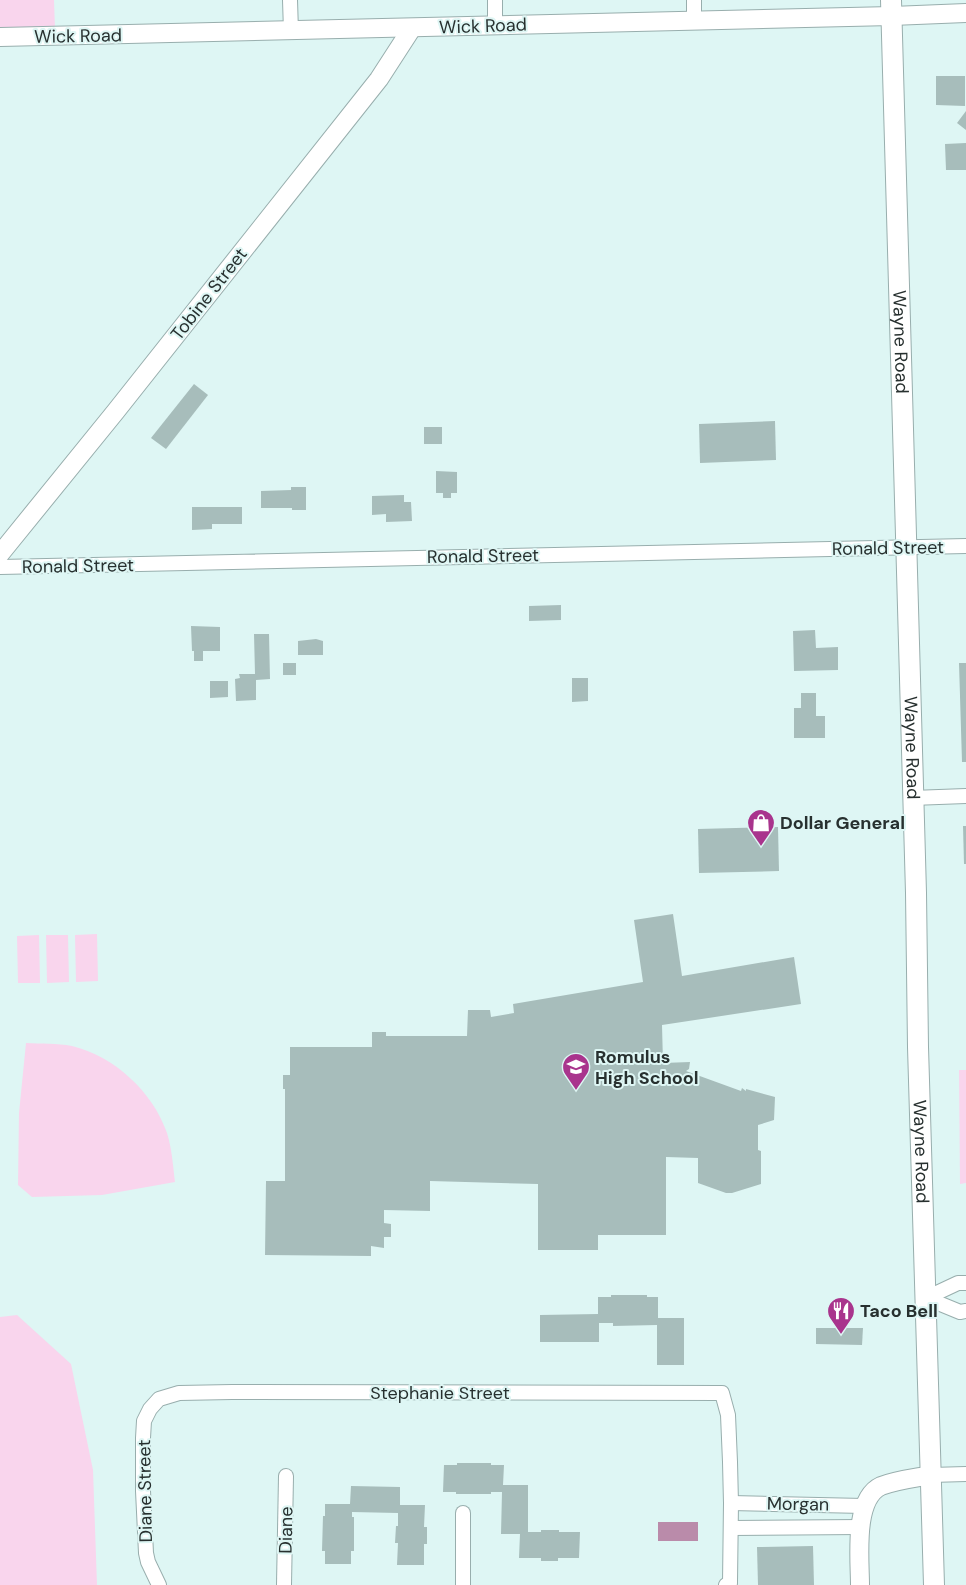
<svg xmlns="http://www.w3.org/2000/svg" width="966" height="1585" font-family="'DM Sans',sans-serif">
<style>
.green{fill:#f9d5ed}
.water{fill:#ba8baa}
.building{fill:#a7bdbb}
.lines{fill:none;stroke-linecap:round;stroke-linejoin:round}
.minor-casing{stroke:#98aead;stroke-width:16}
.tertiary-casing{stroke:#98aead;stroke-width:20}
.secondary-casing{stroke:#98aead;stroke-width:22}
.minor{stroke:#fff;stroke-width:14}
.tertiary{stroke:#fff;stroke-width:18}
.secondary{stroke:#fff;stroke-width:20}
.labels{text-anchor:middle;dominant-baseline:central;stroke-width:4;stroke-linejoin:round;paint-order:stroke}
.street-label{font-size:18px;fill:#27302f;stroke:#def6f4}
.poi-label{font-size:18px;font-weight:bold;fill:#27302f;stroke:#def6f4;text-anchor:start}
</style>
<rect width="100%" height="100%" fill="#def6f4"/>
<g class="green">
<polygon points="0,0 54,0 55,29 0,30"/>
<polygon points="97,934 98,981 76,982 75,935"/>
<polygon points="39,935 40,983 18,983 17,936"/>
<polygon points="46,935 68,935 69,982 47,983"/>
<path d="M 26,1043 C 41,1044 57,1043 72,1046 C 114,1056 153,1092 167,1133 C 172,1149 173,1166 175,1182 L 102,1195 L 32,1197 L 18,1185 L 19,1113 Z"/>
<polygon points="959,1070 966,1070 966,1183 960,1184"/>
<polygon points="17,1315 71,1364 93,1470 97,1585 0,1585 0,1317"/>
</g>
<rect class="water" x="658" y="1522" width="40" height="19"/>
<g class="building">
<polygon points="936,76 965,76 965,106 936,105"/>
<polygon points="966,111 966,130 957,123"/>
<polygon points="966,143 966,170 946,170 945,144"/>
<polygon points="194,384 208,395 166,449 151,438"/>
<polygon points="775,421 776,460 700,463 699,424"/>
<rect x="424" y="427" width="18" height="17"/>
<polygon points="436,471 457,472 457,493 451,493 451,498 443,498 443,493 436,493"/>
<polygon points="291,487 306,487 306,510 292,510 292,508 261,508 261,491 291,490"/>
<polygon points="404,495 404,502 411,502 412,521 386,522 386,514 372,515 372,496"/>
<polygon points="192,507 242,507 242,524 212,524 212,529 192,530"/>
<polygon points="561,605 561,620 529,621 529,606"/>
<polygon points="191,626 220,627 220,651 203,651 203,661 194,661 194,651 192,651"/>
<polygon points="815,630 816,648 838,647 838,670 794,671 793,631"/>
<polygon points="254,634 269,634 270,679 256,680 256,700 236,701 235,679 240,678 239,674 255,674"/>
<polygon points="316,639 323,641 323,655 298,655 298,641"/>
<rect x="283" y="663" width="13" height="12"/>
<polygon points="959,663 966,663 966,762 962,762"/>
<polygon points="572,678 588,678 588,701 572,702"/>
<polygon points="210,681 228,681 228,697 210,698"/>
<polygon points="801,693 816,693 816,716 825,716 825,738 794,738 794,708 801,708"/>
<polygon points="963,826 966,826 966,864 964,864"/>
<polygon points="778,827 779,871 699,873 698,829"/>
<polygon points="673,914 682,976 794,957 801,1004 662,1025 663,1063 690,1062 689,1069 686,1071 741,1091 742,1088 746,1091 746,1089 775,1097 774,1120 758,1125 758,1150 761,1151 761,1184 732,1193 726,1193 698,1183 698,1158 666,1157 666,1235 598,1235 598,1250 538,1250 538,1184 430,1181 430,1211 384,1210 384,1223 391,1224 391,1237 384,1237 384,1248 371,1246 371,1256 265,1255 266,1181 285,1181 285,1089 283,1089 283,1075 290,1075 290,1047 372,1047 372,1032 386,1032 386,1036 467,1036 468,1010 490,1010 491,1017 514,1013 513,1004 643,982 634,920"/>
<polygon points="611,1295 647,1295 647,1297 658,1297 658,1318 684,1318 684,1365 657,1365 657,1325 613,1326 613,1323 599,1323 599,1342 540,1342 540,1315 598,1314 598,1297 611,1297"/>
<polygon points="816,1328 863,1328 862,1345 816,1344"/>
<polygon points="457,1463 491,1463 491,1465 504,1465 503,1485 528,1485 528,1532 541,1532 541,1530 559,1530 559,1532 580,1532 579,1558 558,1558 558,1561 541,1561 541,1558 519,1558 520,1534 501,1534 502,1492 491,1492 491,1494 456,1494 456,1492 443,1492 444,1465 457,1465"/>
<polygon points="351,1486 400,1487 400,1505 425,1505 424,1527 427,1527 427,1544 424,1544 424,1565 397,1565 398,1543 395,1543 396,1526 398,1526 398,1513 352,1512 352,1517 354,1517 354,1551 351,1551 351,1564 325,1564 325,1551 322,1551 323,1516 325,1516 325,1504 350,1504"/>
<polygon points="813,1546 814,1585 758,1585 757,1547"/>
</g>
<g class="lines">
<defs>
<g id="minor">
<polyline points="290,0 291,31"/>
<polyline points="495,0 495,26"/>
<polyline points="694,0 694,21"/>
<polyline points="0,567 966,546"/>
<polyline points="912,798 966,796"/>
<polyline points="926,1298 958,1283 966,1283"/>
<polyline points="926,1298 960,1312 966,1311"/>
<polyline points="931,1475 966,1474"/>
<polyline points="731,1503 864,1506"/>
<polyline points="463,1513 463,1585"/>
<polyline points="731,1528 861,1527"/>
<polyline points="159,1585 148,1562 146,1553 143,1491 143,1438 144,1421 150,1409 159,1399 179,1393 232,1392 722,1393 728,1415 730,1462 731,1503 730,1583 726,1585"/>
<polyline points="284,1585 286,1476"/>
</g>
<g id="tertiary">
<polyline points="0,37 892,16 966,13"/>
<polyline points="0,554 116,411 379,79 412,28"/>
<path d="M 860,1585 C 860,1559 853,1499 881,1486 C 896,1480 915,1478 931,1475"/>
</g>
<g id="secondary">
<path id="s1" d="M 891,0 L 916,893 L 918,1047 L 934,1585"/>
</g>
</defs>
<use href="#minor" class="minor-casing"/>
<use href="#tertiary" class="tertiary-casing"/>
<use href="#secondary" class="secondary-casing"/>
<use href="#minor" class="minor"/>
<use href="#tertiary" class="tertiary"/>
<use href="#secondary" class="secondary"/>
</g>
<defs>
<symbol id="shop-pin" viewBox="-11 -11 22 30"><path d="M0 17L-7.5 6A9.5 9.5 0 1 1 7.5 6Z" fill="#a9348d" stroke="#def6f4"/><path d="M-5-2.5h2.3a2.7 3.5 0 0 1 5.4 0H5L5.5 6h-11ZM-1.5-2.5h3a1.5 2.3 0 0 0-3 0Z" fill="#fff"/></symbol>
<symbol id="school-pin" viewBox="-11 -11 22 30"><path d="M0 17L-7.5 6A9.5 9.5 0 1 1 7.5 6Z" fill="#a9348d" stroke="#def6f4"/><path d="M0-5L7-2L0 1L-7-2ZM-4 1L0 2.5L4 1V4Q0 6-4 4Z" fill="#fff"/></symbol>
<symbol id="restaurant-pin" viewBox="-11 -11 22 30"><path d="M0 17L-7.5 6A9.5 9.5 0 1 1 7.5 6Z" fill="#a9348d" stroke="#def6f4"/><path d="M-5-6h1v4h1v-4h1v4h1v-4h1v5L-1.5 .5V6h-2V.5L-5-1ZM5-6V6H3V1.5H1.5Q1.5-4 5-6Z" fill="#fff"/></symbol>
</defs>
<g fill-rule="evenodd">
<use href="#shop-pin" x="745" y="807" width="32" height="43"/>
<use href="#school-pin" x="560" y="1051" width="32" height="43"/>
<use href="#restaurant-pin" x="825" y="1295" width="32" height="43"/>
</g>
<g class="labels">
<g class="street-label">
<text transform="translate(483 26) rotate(-2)">Wick Road</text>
<text transform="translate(78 36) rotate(-1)">Wick Road</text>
<text transform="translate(209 294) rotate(-52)">Tobine Street</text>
<text stroke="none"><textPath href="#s1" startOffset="342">Wayne Road</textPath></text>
<text transform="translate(888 548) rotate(-1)">Ronald Street</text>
<text transform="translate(483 556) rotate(-1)">Ronald Street</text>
<text transform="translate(78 566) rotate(-1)">Ronald Street</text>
<text stroke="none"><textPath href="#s1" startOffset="748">Wayne Road</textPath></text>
<text stroke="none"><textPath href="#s1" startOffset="1152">Wayne Road</textPath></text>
<text x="440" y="1393">Stephanie Street</text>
<text transform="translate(145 1491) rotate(-91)">Diane Street</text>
<text transform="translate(798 1504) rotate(1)">Morgan</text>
<text transform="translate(286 1530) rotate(-89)">Diane</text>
</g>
<g class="poi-label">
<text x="780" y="823">Dollar General</text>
<text x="595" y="1057">Romulus<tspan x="595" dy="21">High School</tspan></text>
<text x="860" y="1311">Taco Bell</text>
</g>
</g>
</svg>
